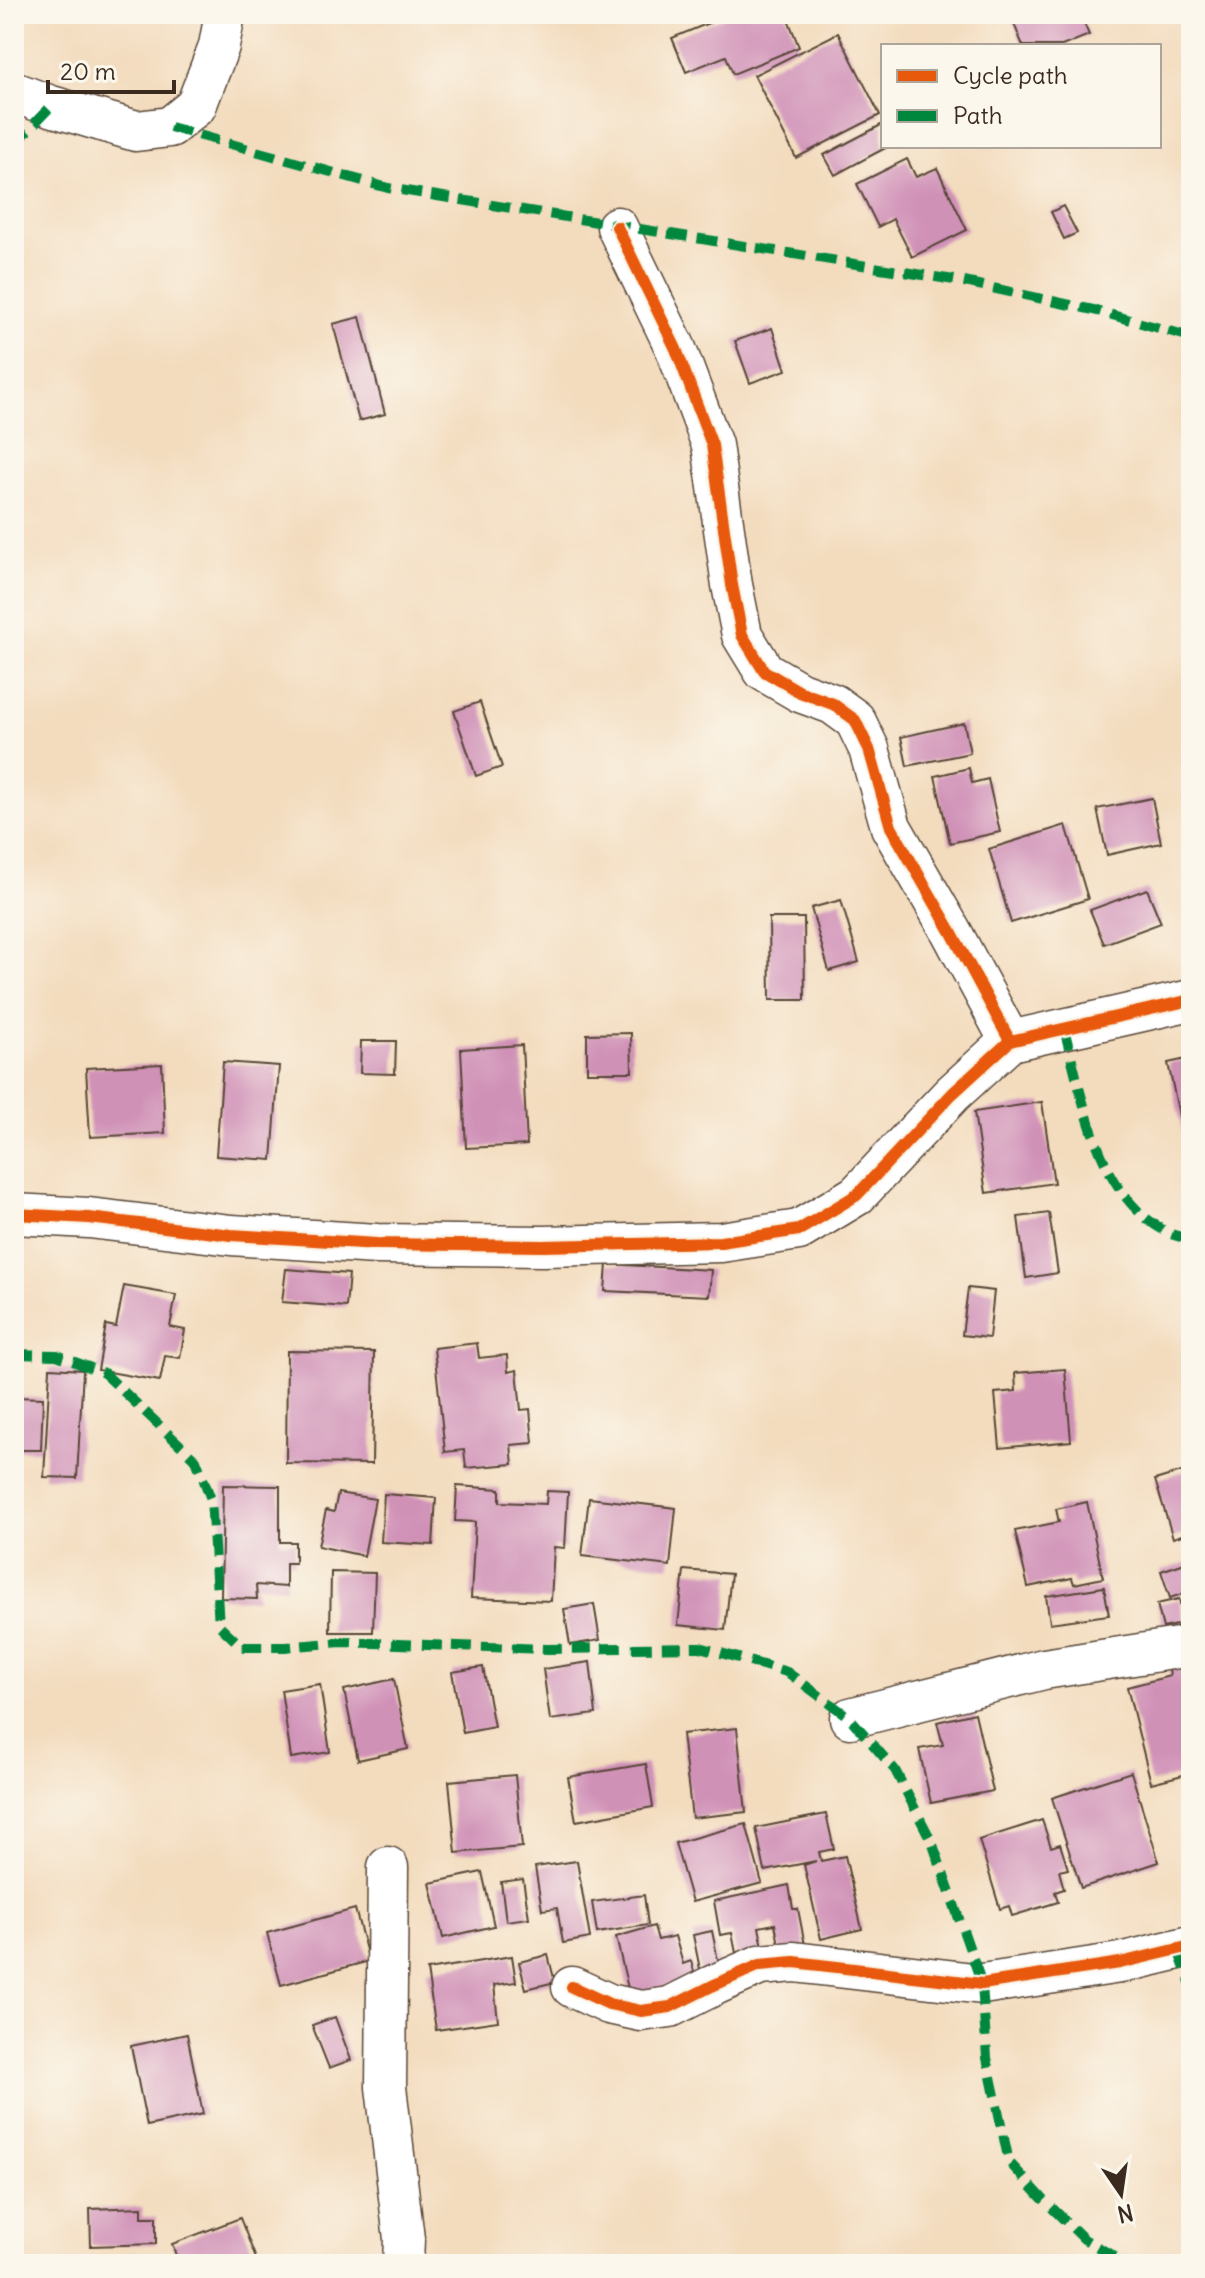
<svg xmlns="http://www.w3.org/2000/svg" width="1205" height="2278" font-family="Delius,sans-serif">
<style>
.building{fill:#d091b7}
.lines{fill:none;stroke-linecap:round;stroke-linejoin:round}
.minor-casing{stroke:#574536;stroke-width:43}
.minor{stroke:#fff;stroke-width:40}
.quiet{stroke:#00873e;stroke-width:10;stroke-dasharray:20 10;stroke-linecap:butt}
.cycleway-casing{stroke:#fbf7ec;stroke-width:17}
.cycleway{stroke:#e8590c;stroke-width:12}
</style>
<rect width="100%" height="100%" fill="#fbf7ec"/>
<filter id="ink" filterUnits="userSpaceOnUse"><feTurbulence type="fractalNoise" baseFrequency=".0125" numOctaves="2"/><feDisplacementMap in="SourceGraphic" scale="16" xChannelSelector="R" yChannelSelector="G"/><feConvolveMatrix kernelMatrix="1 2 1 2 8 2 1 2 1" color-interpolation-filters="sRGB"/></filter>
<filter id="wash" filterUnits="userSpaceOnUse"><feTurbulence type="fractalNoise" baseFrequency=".006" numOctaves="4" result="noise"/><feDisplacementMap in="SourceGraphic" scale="32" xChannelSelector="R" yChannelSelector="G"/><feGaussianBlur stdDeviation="1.8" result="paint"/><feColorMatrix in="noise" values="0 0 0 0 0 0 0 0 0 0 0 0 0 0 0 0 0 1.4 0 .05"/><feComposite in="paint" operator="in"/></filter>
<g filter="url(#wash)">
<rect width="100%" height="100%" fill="#f3dbbd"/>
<g id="blocks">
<g class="building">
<polygon points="731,14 786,14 799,47 733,74 726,56 686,72 672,38"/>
<polygon points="1010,14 1080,14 1089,35 1062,46 1023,46"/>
<polygon points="838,33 880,115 796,158 754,75"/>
<polygon points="883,124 883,146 889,146 835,175 824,155"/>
<polygon points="907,159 916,177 937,168 967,230 912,257 893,219 878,227 857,184"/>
<polygon points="1063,206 1077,233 1064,239 1051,212"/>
<polygon points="360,317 385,414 359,421 333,324"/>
<polygon points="772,328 786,370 750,383 735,341"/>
<polygon points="480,702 502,767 476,776 454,711"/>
<polygon points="964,723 970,753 907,766 901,737"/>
<polygon points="969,768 972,783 988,779 1000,832 950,843 935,776"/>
<polygon points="1152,798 1161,843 1107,855 1097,809"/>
<polygon points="1066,825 1088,899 1011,923 989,849"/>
<polygon points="1147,889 1161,923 1104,944 1090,910"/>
<polygon points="841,900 859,962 829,971 811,908"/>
<polygon points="769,918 804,918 805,1000 770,1000"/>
<polygon points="631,1033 632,1072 587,1072 587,1034"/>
<polygon points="361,1041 396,1041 395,1074 360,1073"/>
<polygon points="522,1045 527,1145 466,1148 461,1049"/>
<polygon points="1191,1058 1191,1143 1185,1144 1168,1063"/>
<polygon points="223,1062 279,1066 272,1160 216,1156"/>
<polygon points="162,1064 165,1133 90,1137 86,1068"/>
<polygon points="1042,1102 1054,1183 986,1193 974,1112"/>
<polygon points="1049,1213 1058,1273 1026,1278 1018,1217"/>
<polygon points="607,1264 711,1270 709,1296 605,1291"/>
<polygon points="286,1269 349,1274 346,1307 282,1302"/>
<polygon points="124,1286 176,1295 170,1327 185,1330 180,1358 165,1356 160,1381 98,1370 106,1325 116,1327"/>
<polygon points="968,1288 994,1291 989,1338 962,1335"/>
<polygon points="477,1343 479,1358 507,1355 508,1372 517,1370 521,1410 530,1409 533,1443 511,1445 513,1464 466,1468 464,1450 445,1452 434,1348"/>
<polygon points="287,1351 374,1352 372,1464 286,1463"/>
<polygon points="50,1368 83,1370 77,1478 44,1477"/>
<polygon points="1065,1369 1071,1441 1000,1448 995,1393 1016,1391 1015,1373"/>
<polygon points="14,1397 43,1398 41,1450 14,1450"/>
<polygon points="1191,1469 1191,1532 1173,1538 1155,1480"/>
<polygon points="223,1485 280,1486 280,1542 295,1542 295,1563 286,1563 286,1587 256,1585 257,1599 221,1598"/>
<polygon points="457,1486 500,1489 500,1502 546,1504 547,1491 568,1492 565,1548 554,1547 551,1601 471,1598 475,1522 455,1521"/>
<polygon points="338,1493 375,1499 364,1556 318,1546 326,1510 334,1512"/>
<polygon points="384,1494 436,1498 433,1545 381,1542"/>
<polygon points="589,1498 676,1508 670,1566 582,1556"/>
<polygon points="1087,1502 1103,1578 1074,1584 1072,1578 1028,1587 1015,1531 1059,1522 1056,1509"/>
<polygon points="1191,1561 1191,1591 1170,1598 1161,1571"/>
<polygon points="684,1570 731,1574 725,1630 678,1625"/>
<polygon points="331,1572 375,1573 373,1632 330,1632"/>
<polygon points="1104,1587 1109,1615 1050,1623 1046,1596"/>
<polygon points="1179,1599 1185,1623 1163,1628 1157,1604"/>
<polygon points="594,1604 600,1640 570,1645 564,1609"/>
<polygon points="590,1662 596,1714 550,1720 543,1669"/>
<polygon points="1191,1664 1191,1773 1151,1783 1127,1687 1170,1676 1169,1669"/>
<polygon points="483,1667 494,1727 463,1733 452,1672"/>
<polygon points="394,1679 408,1749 358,1760 344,1690"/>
<polygon points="320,1684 330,1752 291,1758 281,1690"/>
<polygon points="975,1713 993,1791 931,1803 919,1749 943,1745 937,1722"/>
<polygon points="737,1728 746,1812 692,1818 682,1734"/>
<polygon points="646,1764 653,1807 576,1821 568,1777"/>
<polygon points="1131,1772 1159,1862 1081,1888 1052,1798"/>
<polygon points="515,1775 522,1847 456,1853 449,1781"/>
<polygon points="826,1814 834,1849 819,1852 821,1861 845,1856 862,1929 821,1939 804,1865 816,1861 765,1871 756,1828"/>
<polygon points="1042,1820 1051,1847 1060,1844 1068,1869 1059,1871 1064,1889 1055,1892 1058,1902 1012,1916 1009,1906 1000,1909 979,1840"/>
<polygon points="746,1824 762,1883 692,1902 675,1843"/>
<polygon points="577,1861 590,1938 563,1943 557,1908 542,1910 535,1867"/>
<polygon points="482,1872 494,1926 443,1938 430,1883"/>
<polygon points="523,1879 529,1918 506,1921 501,1882"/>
<polygon points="789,1885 793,1909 798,1909 806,1950 781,1955 775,1924 759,1927 765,1957 738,1963 732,1933 720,1935 714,1901"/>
<polygon points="644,1895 648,1925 597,1933 592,1902"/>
<polygon points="355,1909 369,1961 281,1985 267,1933"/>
<polygon points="654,1926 658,1940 675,1936 683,1964 691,1961 698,1985 631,2001 616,1937"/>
<polygon points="712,1931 721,1974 702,1979 693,1935"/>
<polygon points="548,1955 555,1982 526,1989 519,1962"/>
<polygon points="512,1956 516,1982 494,1985 498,2021 436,2030 427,1970"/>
<polygon points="335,2017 351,2060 329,2068 312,2025"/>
<polygon points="187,2034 203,2114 147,2126 131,2046"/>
<polygon points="142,2207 142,2217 156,2217 156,2244 91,2246 90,2209"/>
<polygon points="240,2218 258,2264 179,2264 172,2244"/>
</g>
</g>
</g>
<g filter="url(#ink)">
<use href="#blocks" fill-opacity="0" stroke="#574536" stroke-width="2"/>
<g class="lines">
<defs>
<g id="minor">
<polyline points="14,92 51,106 136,131 170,127 196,106 219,46 225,14"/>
<polyline points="617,227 676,349 712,445 732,585 742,635 764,671 800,692 833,704 855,720 869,749 891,827 951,931 1010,1041"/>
<polyline points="14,1214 89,1218 231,1235 377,1244 543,1246 721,1242 799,1230 857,1195 952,1094 1010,1041 1191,1000"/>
<polyline points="850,1718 1044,1669 1191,1646"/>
<polyline points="388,1867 386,2087 404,2239 403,2264"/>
<polyline points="572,1987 609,2004 641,2011 670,2007 712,1986 760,1965 794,1962 982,1984 1120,1963 1191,1946"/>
</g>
</defs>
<use href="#minor" class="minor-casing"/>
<use href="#minor" class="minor"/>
<g class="quiet">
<polyline points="170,127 388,188 960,281 1098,311 1191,337"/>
<polyline points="14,145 51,106"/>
<path d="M 1064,1029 C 1083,1098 1097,1196 1167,1232 C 1174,1236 1183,1237 1191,1239"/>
<polyline points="14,1354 57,1355 104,1373 196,1460 211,1499 219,1625 242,1647 285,1647 342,1642 547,1649 700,1647 787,1672 850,1718 895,1770 932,1842 982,1984 987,2058 1009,2162 1042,2198 1084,2239 1127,2264"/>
<polyline points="1178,1950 1191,1985"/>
</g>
<defs>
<g id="cycleway">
<polyline points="617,227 676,349 712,445 732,585 742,635 764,671 800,692 833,704 855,720 869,749 891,827 951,931 1010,1041"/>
<polyline points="14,1214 89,1218 231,1235 377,1244 543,1246 721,1242 799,1230 857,1195 952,1094 1010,1041 1191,1000"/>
<polyline points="572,1987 609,2004 641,2011 670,2007 712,1986 760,1965 794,1962 982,1984 1120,1963 1191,1946"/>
</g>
</defs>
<use href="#cycleway" class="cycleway-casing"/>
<use href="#cycleway" class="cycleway"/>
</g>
</g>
<rect width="1205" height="2278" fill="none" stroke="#fbf7ec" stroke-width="48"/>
<rect x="881" y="44" width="280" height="104" fill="#fbf7ec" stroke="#aea59a" stroke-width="2"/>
<rect x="897" y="70" width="40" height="12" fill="#e8590c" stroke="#aea59a" stroke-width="2"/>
<text x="953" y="84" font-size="24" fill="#3b2a1e">Cycle path</text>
<rect x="897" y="110" width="40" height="12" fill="#00873e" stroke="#aea59a" stroke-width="2"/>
<text x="953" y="124" font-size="24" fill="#3b2a1e">Path</text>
<g transform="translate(1121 2194) rotate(167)" stroke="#fbf7ec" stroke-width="6" paint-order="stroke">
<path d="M0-6L14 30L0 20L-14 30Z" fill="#3b2a1e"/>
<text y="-12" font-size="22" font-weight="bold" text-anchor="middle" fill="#3b2a1e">N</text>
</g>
<path d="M48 80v12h126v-12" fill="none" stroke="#3b2a1e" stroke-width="4"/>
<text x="60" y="80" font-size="24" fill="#3b2a1e" stroke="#fbf7ec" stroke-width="6" paint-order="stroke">20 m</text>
</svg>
